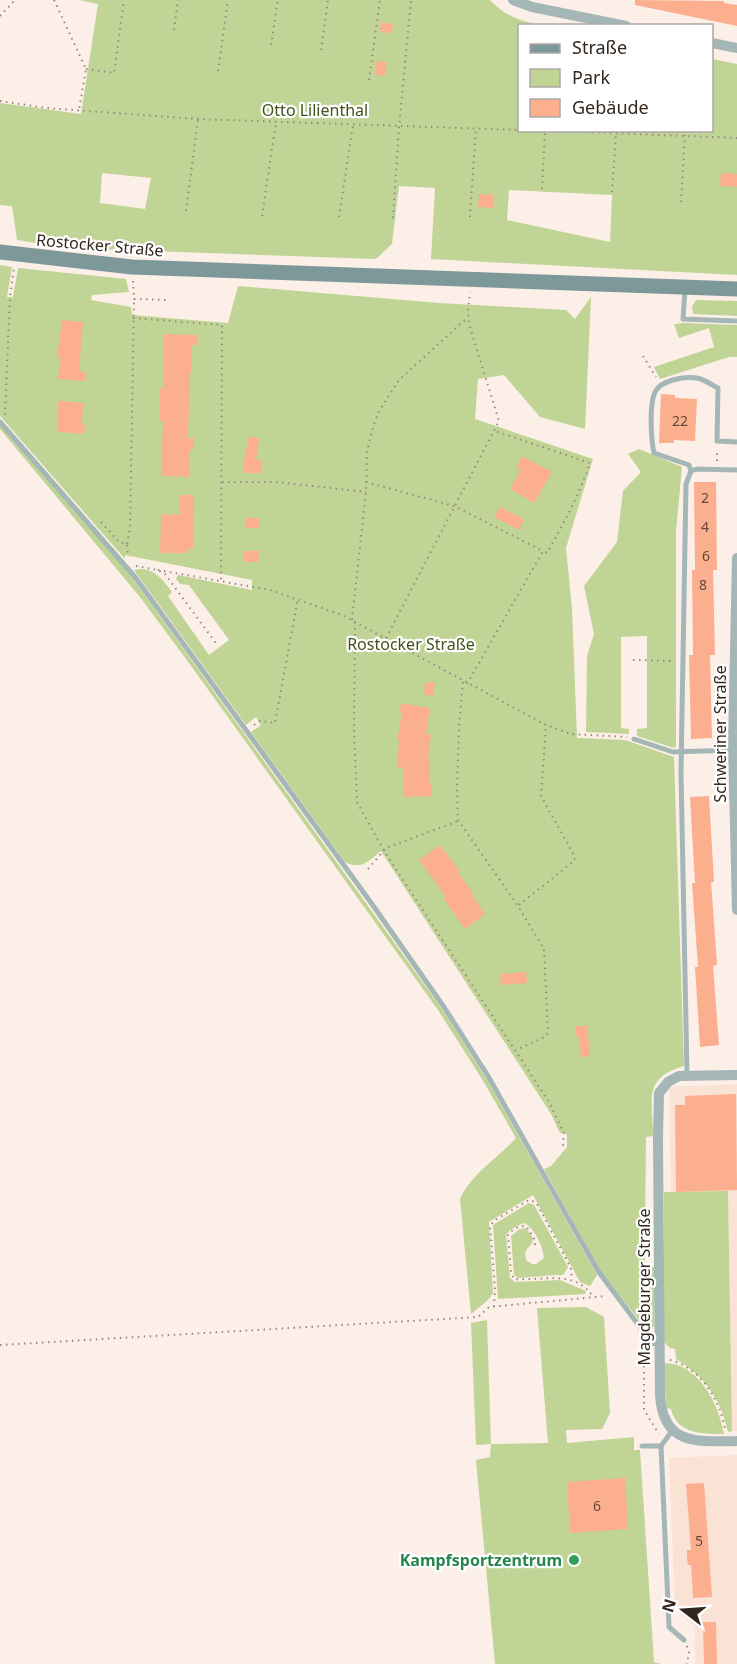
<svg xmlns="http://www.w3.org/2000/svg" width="737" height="1664" font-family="'Noto Sans',sans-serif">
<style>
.built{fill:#fae2d4}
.green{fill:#c0d495;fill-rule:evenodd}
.building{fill:#fbaf8f}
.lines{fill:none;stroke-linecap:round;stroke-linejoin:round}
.path{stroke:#958981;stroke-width:2;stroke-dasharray:1.5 4.5;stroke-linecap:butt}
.lane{stroke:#a4b6b6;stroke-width:5}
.street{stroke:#a4b6b6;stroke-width:10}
.secondary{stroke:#7d9899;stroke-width:15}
.leisure-dot{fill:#2e9e5b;stroke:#fff;stroke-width:2}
.labels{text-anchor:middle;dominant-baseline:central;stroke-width:4.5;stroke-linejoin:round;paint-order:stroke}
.number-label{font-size:14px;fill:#64483b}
.park-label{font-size:16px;fill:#43511c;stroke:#fff}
.street-label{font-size:16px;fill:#32261f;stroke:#fff}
.leisure-label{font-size:16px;font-weight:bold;fill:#27864d;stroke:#fff;text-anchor:end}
</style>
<rect width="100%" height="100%" fill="#fcefe7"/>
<g class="built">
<polygon points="737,1084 737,1431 732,1431 728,1192 671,1193 669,1087"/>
<polygon points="737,1455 737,1664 695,1664 695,1627 675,1608 669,1458"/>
</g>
<g class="green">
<path d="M 79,0 L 490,0 C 504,15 519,21 540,25 L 520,26 L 520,130 L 712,130 L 712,59 L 737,64 L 737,275 L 431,259 L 435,188 L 399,186 L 392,244 L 376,259 L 67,248 L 17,240 L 12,206 L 0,205 L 0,103 L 81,114 L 98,4 ZM 102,173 L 151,178 L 145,209 L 100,203 ZM 509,190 L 612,195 L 610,242 L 507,220 Z"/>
<path d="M 0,265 L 12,267 L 7,297 L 13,297 L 18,268 L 126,279 L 129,292 L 92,295 L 91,300 L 131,307 L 132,315 L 228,323 L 238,286 L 439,303 L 566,310 L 575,319 L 591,297 L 585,429 L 540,417 L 504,375 L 478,379 L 475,419 L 593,459 L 566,548 L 572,608 L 577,738 L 625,740 L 674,757 L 684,1066 C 642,1078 653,1100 653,1136 L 646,1137 L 644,1323 L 643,1325 L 601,1272 L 544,1169 L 551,1166 L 567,1147 L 567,1134 L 560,1133 L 551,1114 L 381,851 C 369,860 362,871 345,862 L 251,732 L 261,725 L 256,717 L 246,725 L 134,570 C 151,565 163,579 172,592 L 168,596 L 209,655 L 229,640 L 189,585 L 180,584 L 176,579 L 178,575 L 252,590 L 252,580 L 125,555 L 125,559 L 0,416 Z"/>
<polygon points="696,300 737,301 737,316 693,314 692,307"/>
<polygon points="684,323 737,325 737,357 729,357 660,379 654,367 714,347 709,328 679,338 674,324"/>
<path d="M 0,425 L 126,569 L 442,1009 L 486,1078 L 597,1275 L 590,1286 L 580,1282 L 533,1195 L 489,1222 L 493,1293 L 488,1300 L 471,1314 L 460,1199 C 471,1174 498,1158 516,1138 L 482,1079 L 438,1010 L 189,663 L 140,597 L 0,429 Z"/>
<polygon points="639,449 682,467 676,532 676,747 674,748 637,736 637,729 647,728 647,636 621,637 621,728 629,729 629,734 586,732 587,656 594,634 584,586 617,542 623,491 641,472 628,454"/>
<path d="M 728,1191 L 732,1431 L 728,1432 C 721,1399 705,1377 676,1359 L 675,1349 L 670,1348 L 664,1342 L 664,1192 Z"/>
<path d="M 529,1203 L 534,1205 L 568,1267 L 563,1275 L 557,1275 L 518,1278 L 514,1275 L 511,1236 L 520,1229 L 526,1228 L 533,1238 L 532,1243 L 525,1252 L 526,1260 L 532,1264 L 536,1264 L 544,1258 C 543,1246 534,1226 523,1223 L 510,1230 L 506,1235 L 510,1278 L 515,1282 L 560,1280 L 586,1291 L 585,1294 L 498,1299 L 493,1225 Z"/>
<polygon points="650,1267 655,1267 654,1327 650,1328 647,1323"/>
<polygon points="586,1307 604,1317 610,1413 602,1429 566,1430 567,1443 634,1437 634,1450 640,1450 654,1662 661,1664 495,1664 476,1460 490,1457 491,1444 476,1445 471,1323 487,1320 491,1444 548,1443 537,1308"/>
<path d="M 664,1363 C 699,1363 719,1405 724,1434 C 702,1434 677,1434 671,1409 L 666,1408 Z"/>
</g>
<g class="building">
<polygon points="635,0 724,1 724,3 737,5 737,26 635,5"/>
<polygon points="381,22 393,24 392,33 380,32"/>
<polygon points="377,61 387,62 385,76 375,75"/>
<polygon points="721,173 737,174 737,187 720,186"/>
<polygon points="479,194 493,195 493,208 478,207"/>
<polygon points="62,320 83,322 79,371 86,372 85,381 58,379 60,357 57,357"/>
<polygon points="164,334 197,335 197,345 192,345 191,372 190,372 188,438 194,438 194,449 189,450 189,477 161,476 163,421 160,421 159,418 160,388 163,388"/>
<polygon points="661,394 675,395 675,398 697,399 695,441 674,440 674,443 659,443"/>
<polygon points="58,401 83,403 82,424 85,424 84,434 57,432"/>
<polygon points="249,436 259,438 256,460 261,460 261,473 244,473 244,461"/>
<polygon points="522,456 552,472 534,503 510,489 521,469 516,467"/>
<polygon points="694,482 716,482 717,570 713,570 715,655 710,655 712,738 691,739 689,655 693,655 692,570 695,570"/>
<polygon points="180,495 194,495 193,549 187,548 187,553 160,553 161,514 180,515"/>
<polygon points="500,507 524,519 519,530 494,517"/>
<rect x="246" y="518" width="14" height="10"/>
<polygon points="244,551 259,551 258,562 244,562"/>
<polygon points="425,682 435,683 433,696 424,694"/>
<polygon points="401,703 430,708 426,734 431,734 428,758 430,759 429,784 431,783 432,796 404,797 403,768 397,767 399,741 397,740 402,713 399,712"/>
<polygon points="709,796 714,882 711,882 717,965 713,966 719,1045 700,1047 695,967 698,967 692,883 695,883 690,797"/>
<polygon points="440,845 460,872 458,873 473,893 471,894 485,914 465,929 444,899 446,897 419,860"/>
<polygon points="526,972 527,983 501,985 500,974"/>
<polygon points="575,1026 587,1026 590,1056 581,1057 579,1036 576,1037"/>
<polygon points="736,1094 737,1190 676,1192 675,1105 685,1105 685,1096"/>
<polygon points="625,1478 628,1529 570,1533 567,1482"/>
<polygon points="704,1483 712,1597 693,1598 691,1565 688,1565 687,1558 687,1550 691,1550 686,1484"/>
<polygon points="703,1622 716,1622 717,1664 704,1664"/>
</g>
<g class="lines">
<g class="path">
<polyline points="54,0 86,69 79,110"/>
<polyline points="0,16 15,0"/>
<polyline points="174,30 178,0"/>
<polyline points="271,45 278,0"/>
<polyline points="321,50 328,0"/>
<polyline points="86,69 114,73 124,0"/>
<polyline points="218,71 228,0"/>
<polyline points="369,80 380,0"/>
<polyline points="0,101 46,108 198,119 520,130"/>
<polyline points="532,130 737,138"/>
<polyline points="542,189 545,131"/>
<polyline points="612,192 616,133"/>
<polyline points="681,202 685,135"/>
<polyline points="186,211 198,119"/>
<polyline points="262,216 276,122"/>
<polyline points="339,217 353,125"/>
<polyline points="470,217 476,128"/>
<polyline points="393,218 399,127 411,0"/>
<polyline points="133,281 134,299 167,300"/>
<polyline points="133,318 222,325 221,581"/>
<polyline points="643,356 656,377"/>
<polyline points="5,415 10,297 14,268"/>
<polyline points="717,461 717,449"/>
<polyline points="222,482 276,482 366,492"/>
<polyline points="366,482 454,506 543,551"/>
<polyline points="101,522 119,542 127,544 128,557"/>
<polyline points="127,544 130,529 134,299"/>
<polyline points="136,566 158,570 165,574 218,646"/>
<polyline points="158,570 270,590 342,615 546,725 571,734 627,737"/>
<polyline points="352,620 366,492 367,451 373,427 379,411 399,380 468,317"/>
<polyline points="355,622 354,731 357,802 384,851 549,1102 564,1133 563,1146"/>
<polyline points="386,638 499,421 469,324 468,311 470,292"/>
<polyline points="633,660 675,661"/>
<polyline points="463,682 459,726 457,791 458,820 518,906 544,949 548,1033 545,1037 516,1050"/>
<path d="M 467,684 L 543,551 L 547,553 C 564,523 579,495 590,463 L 495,431"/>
<polyline points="254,725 260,721 275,723 298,598"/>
<polyline points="368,869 386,848 458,821"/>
<polyline points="519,905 574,861 575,857 541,796 546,725"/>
<path d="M 535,1245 L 535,1240 L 526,1226 C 520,1225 511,1230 508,1235 L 511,1273 L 514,1279 C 542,1281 576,1269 593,1297"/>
<polyline points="494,1307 495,1290 490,1226 495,1220 527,1201 531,1200 537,1204 570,1266 572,1273 570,1279"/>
<polyline points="646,1322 647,1288"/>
<polyline points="0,1345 478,1317 489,1307 606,1296"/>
<polyline points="644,1348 644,1410 659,1434"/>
<path d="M 670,1360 C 701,1368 720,1400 725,1429"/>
<polyline points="687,1646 689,1652 687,1664"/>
</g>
<g class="lane">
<polyline points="685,289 683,319 737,321"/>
<polyline points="0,422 135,577 372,904 444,1007 488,1076 598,1271 652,1343 659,1345"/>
<path d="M 691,471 L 689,465 L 654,453 C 651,439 649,405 655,392 C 661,380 685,376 697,378 C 704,379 712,385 718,388 L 717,441 L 737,442"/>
<polyline points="634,739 673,752 733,750"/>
<polyline points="687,1075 681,773 686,484 691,471 697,469 737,470"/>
<polyline points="672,1431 661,1446 669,1627 684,1640"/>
<polyline points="642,1446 661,1446"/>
</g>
<g class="street">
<polyline points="513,0 532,7 626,26"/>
<polyline points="712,43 737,48"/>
<polyline points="737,558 733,744 737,910"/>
<path d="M 737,1075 L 679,1076 L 668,1082 L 659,1093 L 658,1139 L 660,1395 C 663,1445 696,1442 737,1441"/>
</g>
<polyline class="secondary" points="0,252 132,267 737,289"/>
</g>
<circle class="leisure-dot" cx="574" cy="1560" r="6"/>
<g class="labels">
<g class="number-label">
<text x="680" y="420">22</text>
<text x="705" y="497">2</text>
<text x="705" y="526">4</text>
<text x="706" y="555">6</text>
<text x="703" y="584">8</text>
<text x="597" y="1505">6</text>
<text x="699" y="1540">5</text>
</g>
<g class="park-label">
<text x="315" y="110">Otto Lilienthal</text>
<text x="411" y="644">Rostocker Straße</text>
</g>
<g class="street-label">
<text transform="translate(100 245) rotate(5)">Rostocker Straße</text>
<text transform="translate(720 734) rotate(-90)">Schweriner Straße</text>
<text transform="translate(644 1287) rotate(-90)">Magdeburger Straße</text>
</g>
<g class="leisure-label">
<text x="562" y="1560">Kampfsportzentrum</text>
</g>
</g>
<rect x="518" y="24" width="195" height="108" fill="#ffffff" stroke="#ada8a5" stroke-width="1.5"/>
<rect x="530" y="44" width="30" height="9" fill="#7d9899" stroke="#ada8a5" stroke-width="1.5"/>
<text x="572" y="54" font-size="18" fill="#32261f">Straße</text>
<rect x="530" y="69" width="30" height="18" fill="#c0d495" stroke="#ada8a5" stroke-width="1.5"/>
<text x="572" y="84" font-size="18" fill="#32261f">Park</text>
<rect x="530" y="99" width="30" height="18" fill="#fbaf8f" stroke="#ada8a5" stroke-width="1.5"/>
<text x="572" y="114" font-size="18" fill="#32261f">Gebäude</text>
<g transform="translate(683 1610) rotate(287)" stroke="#ffffff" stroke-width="4.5" paint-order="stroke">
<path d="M0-4.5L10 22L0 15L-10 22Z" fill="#32261f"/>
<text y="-9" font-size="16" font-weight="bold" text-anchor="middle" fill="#32261f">N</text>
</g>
</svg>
